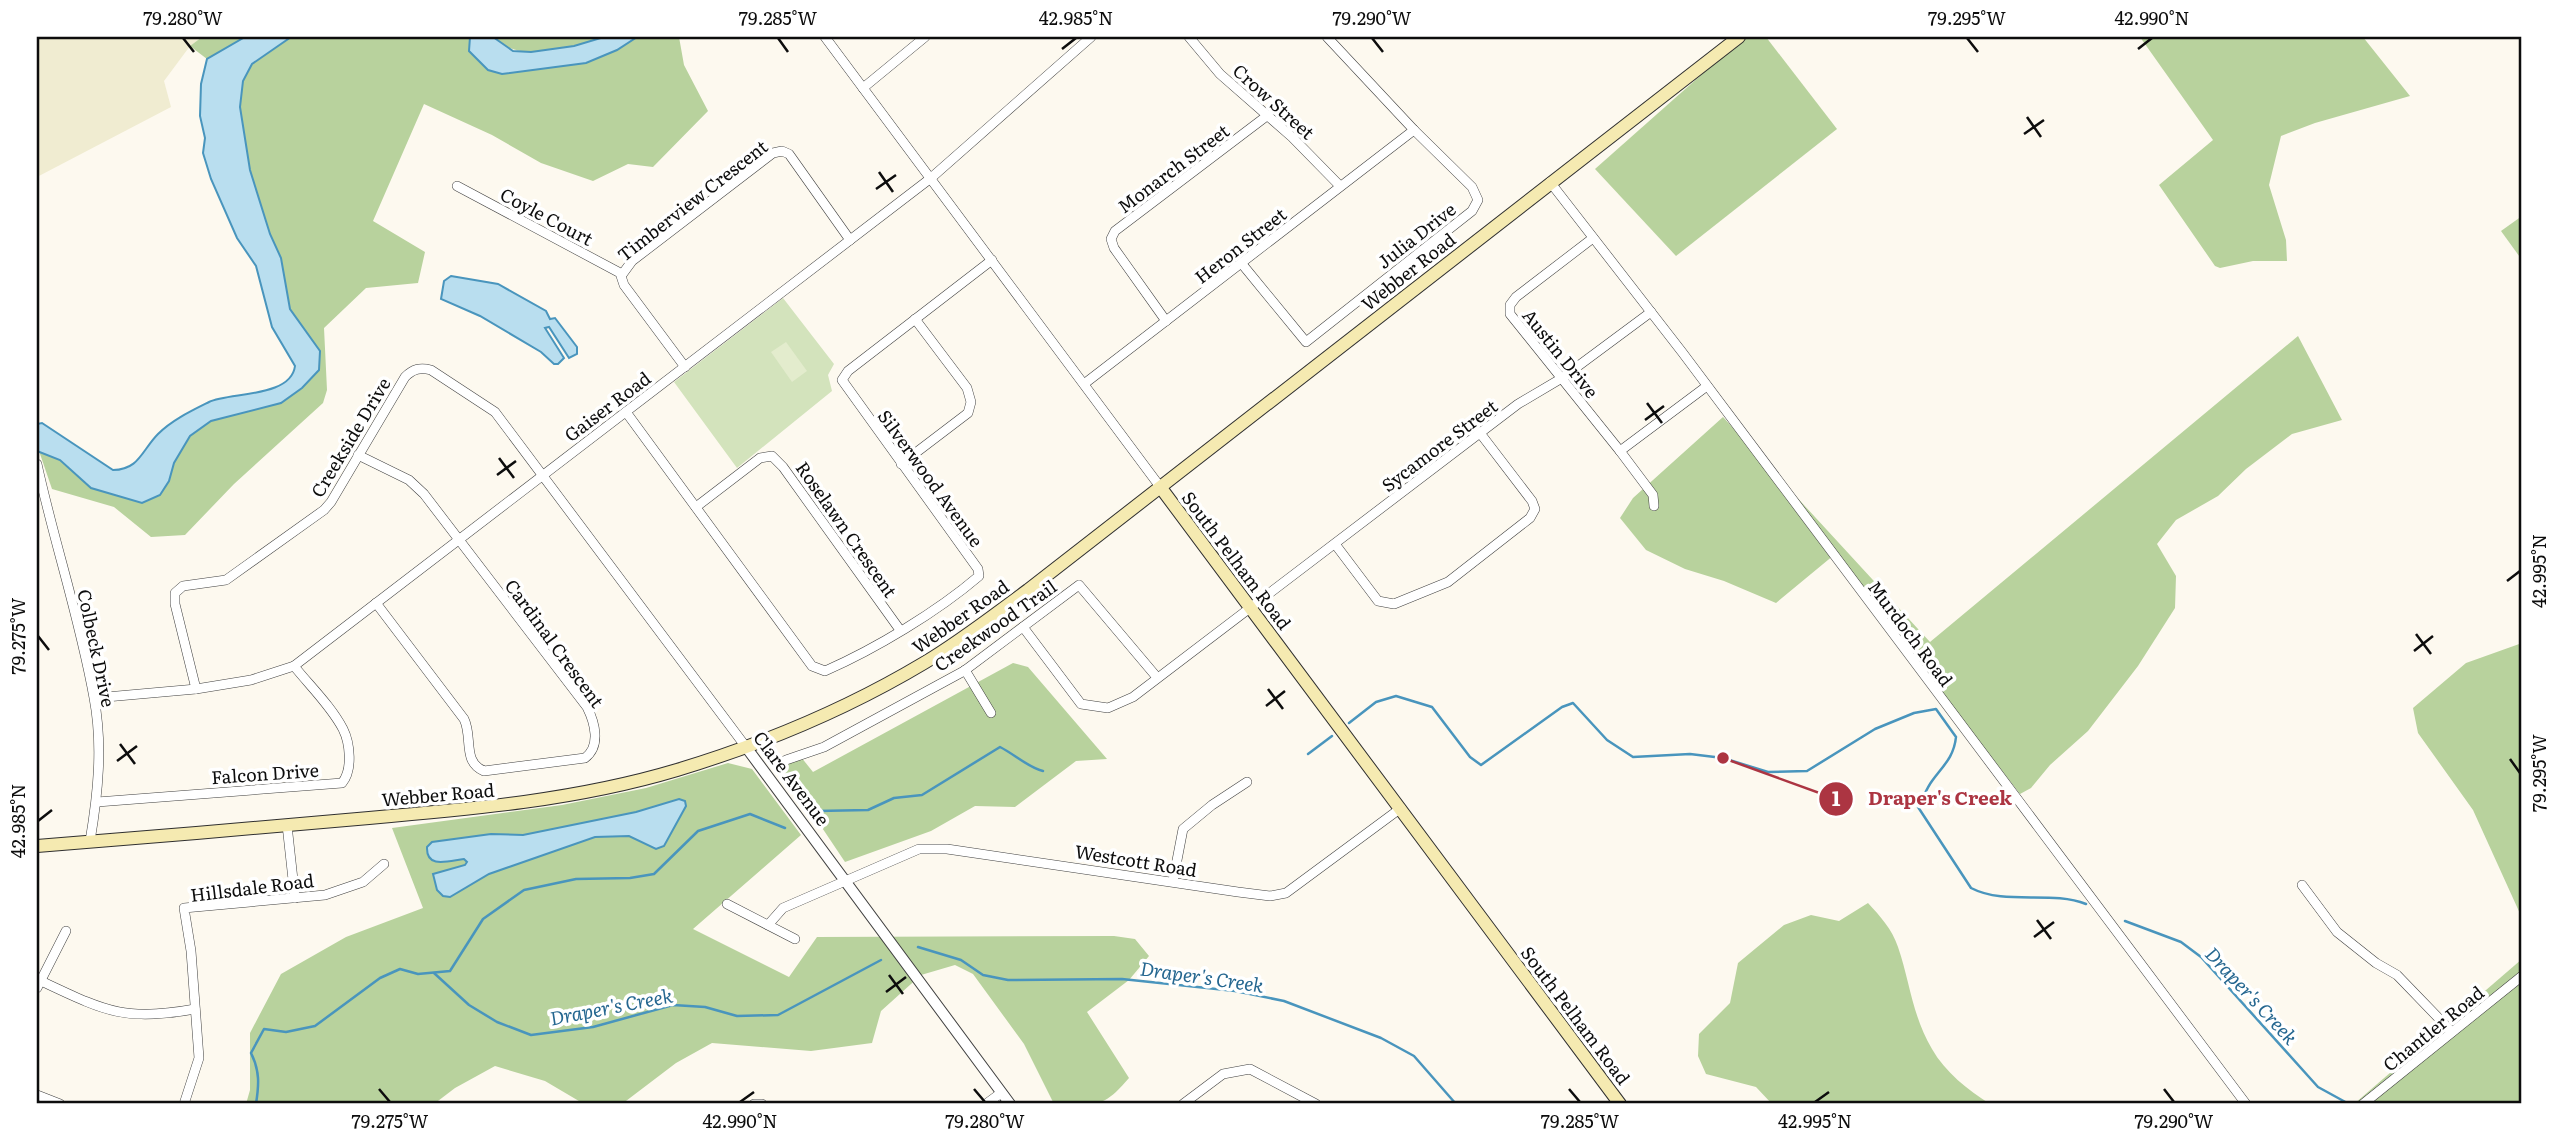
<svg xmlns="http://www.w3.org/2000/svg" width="2559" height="1141" font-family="Literata,serif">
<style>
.farmland{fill:#f0ecd1}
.green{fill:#d3e3bc}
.forest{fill:#b8d29d}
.pitch{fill:#e3eccd}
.water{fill:#b9deef;stroke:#4995bd;stroke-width:2}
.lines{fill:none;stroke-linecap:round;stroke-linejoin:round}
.stream{stroke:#4995bd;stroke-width:2.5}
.minor-casing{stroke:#404040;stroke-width:10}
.tertiary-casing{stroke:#404040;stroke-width:12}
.secondary-casing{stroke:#2f2f2f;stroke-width:14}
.minor{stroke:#fff;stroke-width:9}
.tertiary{stroke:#fff;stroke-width:10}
.secondary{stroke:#f5eab1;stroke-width:12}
.ticks{fill:none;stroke:#0d0d0d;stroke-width:2.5}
.labels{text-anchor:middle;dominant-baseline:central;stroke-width:7;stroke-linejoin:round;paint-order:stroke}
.street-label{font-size:18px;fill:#0d0d0d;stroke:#fff}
.water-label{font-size:19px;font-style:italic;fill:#256790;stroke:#fff}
.leader{fill:none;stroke:#ac3542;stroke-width:2.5}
.callout-dot{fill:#ac3542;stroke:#fff;stroke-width:2.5}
.mark-label{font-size:21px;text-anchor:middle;font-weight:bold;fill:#fff}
.callout-label{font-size:19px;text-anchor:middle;font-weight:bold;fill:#ac3542;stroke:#fff;stroke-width:7;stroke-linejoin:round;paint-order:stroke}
.neatline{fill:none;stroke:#0d0d0d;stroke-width:2.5}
.ticks-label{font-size:18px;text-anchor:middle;fill:#0d0d0d}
</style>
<rect width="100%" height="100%" fill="#fdf9ef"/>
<polygon class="farmland" points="37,37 202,37 190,46 164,81 171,107 37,177"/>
<polygon class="green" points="783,298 834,364 828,375 832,391 737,468 674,382"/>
<g class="forest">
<polygon points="202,37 245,37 207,59 190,46"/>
<polygon points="291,37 470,37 469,51 488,70 617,50 637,37 679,37 684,65 708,111 653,167 628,164 593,181 541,163 492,135 424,104 373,221 425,252 418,283 366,288 324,328 327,390 323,403 234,484 185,535 151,537 114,507 52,489 39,451 60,460 91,488 169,481 174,463 190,436 211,421 281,403 320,351 290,309 281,258 270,234 250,170 240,107 243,81 252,64"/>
<path d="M 493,37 L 604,37 C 571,47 521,65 493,37 Z"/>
<polygon points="1744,37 1766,37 1837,129 1676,256 1595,169"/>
<polygon points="2140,37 2363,37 2410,96 2315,123 2281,136 2269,185 2286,240 2287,261 2253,261 2220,268 2215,266 2159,185 2213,140"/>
<polygon points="2522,216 2522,260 2501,231"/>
<polygon points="2298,336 2342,420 2292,434 2246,469 2218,496 2176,520 2157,544 2176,576 2175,608 2138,666 2088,731 2050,765 2031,788 2020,794 1834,555 1776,603 1724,581 1685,569 1646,550 1620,518 1633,498 1723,417 1930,642"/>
<polygon points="2522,643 2522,918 2473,810 2418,733 2413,708 2466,663"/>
<polygon points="1013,663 1028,667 1107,759 1076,761 1015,807 975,806 931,831 845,862 780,765 801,757 813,772"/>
<path d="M 728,763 L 752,769 L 801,835 L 693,929 L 789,977 L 817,937 L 1114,936 L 1135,939 L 1149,956 L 1129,980 L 1087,1012 L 1129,1078 C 1101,1111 1095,1104 1054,1104 L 1024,1044 L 973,974 L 955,965 L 921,975 L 881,1011 L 872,1043 L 811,1051 L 712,1043 L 676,1063 L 622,1104 L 584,1104 L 545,1081 L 495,1066 L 455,1088 L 434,1104 L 246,1104 L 250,1090 L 250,1033 L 281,974 L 346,937 L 423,908 L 392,828 L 562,805 L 646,788 Z"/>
<path d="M 1868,903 C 1880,916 1892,929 1898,947 C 1910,982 1912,1015 1932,1049 C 1945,1072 1968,1090 1990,1104 L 1772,1104 L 1756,1087 L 1706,1074 L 1698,1056 L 1699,1034 L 1730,1003 L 1738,963 L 1784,925 L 1811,915 L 1839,921 Z"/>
<polygon points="2522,959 2522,1104 2354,1104"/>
</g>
<polygon class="pitch" points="786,342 807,371 792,382 771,352"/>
<g class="water">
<path d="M 245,37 L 291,37 L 252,64 L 243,81 L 240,107 L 250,170 L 270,234 L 281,258 L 290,309 L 320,351 L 319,370 L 302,388 L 281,403 L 211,421 L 190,436 L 174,463 L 169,481 L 160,495 L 142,503 L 91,488 L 60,460 L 37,451 L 37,424 L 42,423 L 113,470 C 139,470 142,450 158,434 C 172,420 191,411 209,402 C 229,392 291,398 295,366 L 272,327 L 256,266 L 237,238 L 211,179 L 203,153 L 205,138 L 200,116 L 201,84 L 207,59 Z"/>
<polygon points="470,37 493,37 513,51 531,52 574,46 604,37 637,37 617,50 586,63 502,74 488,70 469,51"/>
<polygon points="451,276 498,284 546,311 550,319 555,318 577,347 577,354 569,358 549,327 545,328 564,358 558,364 554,364 541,352 480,316 441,299 444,281"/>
<path d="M 679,799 L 685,801 L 686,806 L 664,846 L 656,849 L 629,836 L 595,837 L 489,874 L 450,897 L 443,896 L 437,890 L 433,874 L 465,865 L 467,862 L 464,859 C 448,861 426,869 427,847 L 432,842 L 491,834 L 523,835 L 636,812 Z"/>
</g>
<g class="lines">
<g class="stream">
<path d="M 1349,723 L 1376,702 L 1396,696 L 1432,707 L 1470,757 L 1481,765 L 1562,707 L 1573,703 L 1607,740 L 1633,757 L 1690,754 L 1723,758 L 1768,772 L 1807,771 L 1875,729 L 1914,713 L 1936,709 L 1956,737 C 1954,757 1943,766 1932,781 C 1926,789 1923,799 1918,807 L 1971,888 C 2006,906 2051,890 2086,904"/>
<polyline points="1308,754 1332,736"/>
<path d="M 817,811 L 868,810 L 894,798 L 922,795 L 1000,747 C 1014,754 1029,768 1043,771"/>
<polyline points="2125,921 2181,942 2201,957 2318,1087 2349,1104"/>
<polyline points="918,947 961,960 983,975 1008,980 1122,979 1235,991 1284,1001 1381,1038 1414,1056 1456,1104"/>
<polyline points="434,973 469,1005 497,1022 531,1035 593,1027 673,1005 705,1007 737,1016 778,1015 881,960"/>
<path d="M 256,1104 C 259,1085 260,1071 251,1053 L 264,1029 L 286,1032 L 315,1026 L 380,978 L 400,969 L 418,974 L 450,971 L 483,919 L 524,890 L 576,879 L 630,878 L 654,874 L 698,831 L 750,814 L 785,828"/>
</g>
<defs>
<g id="minor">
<polyline points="825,37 1161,488"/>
<polyline points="1189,37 1220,74 1292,137 1340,186"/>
<polyline points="863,88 925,37"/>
<polyline points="1550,182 1682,352 2246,1104"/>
<polyline points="457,186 622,274"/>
<polyline points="1593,238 1516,297 1510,305 1510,314 1620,451 1653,495 1654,506"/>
<polyline points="1242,264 1306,342 1472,211 1478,200 1472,187 1414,130 1327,37"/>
<polyline points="1166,321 1114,248 1111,239 1115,231 1268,115"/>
<polyline points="685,367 624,285 621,276 632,261 773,153 782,151 789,154 850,240"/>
<polyline points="1084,384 1414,130"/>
<path d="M 626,412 L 812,666 L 825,671 C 875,649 937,612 979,576 L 978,569 L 842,380 L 848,371 L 992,260"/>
<polyline points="1620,451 1707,386"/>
<path d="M 358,455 L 409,480 L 424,494 L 587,707 C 595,723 601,746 585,758 L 484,771 C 462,762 473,737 464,719 L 376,603"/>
<path d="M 37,464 C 54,542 80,619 94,698 C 103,745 98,794 90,841"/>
<polyline points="901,464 968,413 971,402 967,388 915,319"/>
<polyline points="696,507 760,458 772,456 783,467 900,630"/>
<polyline points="1335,544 1378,601 1394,604 1448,582 1530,518 1535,509 1532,501 1480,433"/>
<polyline points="1023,627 1081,704 1108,708 1133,697 1518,404 1562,378 1651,312"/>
<polyline points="965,670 991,713"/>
<path d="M 196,689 L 175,604 L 175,593 L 183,586 L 226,580 L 324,510 L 331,502 L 405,377 C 413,369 420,367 431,370 L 495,412 L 746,747"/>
<polyline points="95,698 196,689 251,680 294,666 931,178 1091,37"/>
<polyline points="786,760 824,747 964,671 1079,585 1155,675"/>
<path d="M 97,802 L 342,783 C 353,770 350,743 343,729 C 331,706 310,686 294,666"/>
<polyline points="287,825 295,898"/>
<polyline points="1173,881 1183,829 1212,805 1247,782"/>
<polyline points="2302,885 2337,932 2376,963 2397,975 2452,1032"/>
<polyline points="727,904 795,939"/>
<polyline points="768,925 783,908 919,849 947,849 1238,892 1270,896 1286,893 1401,808"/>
<path d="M 41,981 C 105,1011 124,1022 195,1009"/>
<polyline points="37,988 66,931"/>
<polyline points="37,1095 60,1104"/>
<polyline points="184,1104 199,1058 191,951 184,908 325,895 363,882 384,864"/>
<polyline points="754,1104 762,1104"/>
<polyline points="986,1104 1001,1093"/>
<polyline points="1183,1104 1223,1074 1250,1069 1316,1104"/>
<polyline points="2363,1104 2522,976"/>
</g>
<polyline id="tertiary" points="746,747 1010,1104"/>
<g id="secondary">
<polyline points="1161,488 1620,1104"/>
<path d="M 37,846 C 148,837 258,828 369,818 C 473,809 577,800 677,770 C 763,744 847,709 924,663 C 961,641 994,615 1028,590 L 1739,37"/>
</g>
</defs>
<use href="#minor" class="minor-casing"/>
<use href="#tertiary" class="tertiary-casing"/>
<use href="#secondary" class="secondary-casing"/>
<use href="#minor" class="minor"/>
<use href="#tertiary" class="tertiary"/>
<use href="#secondary" class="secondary"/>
</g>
<path class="ticks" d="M 183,38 L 194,52M 778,38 L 788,52M 1372,38 L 1383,52M 1967,38 L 1978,52M 1062,49 L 1076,38M 2138,49 L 2152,38M 2027,117 L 2041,137M 2024,134 L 2044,120M 879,172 L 893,192M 876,189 L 896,175M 1647,403 L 1662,423M 1645,420 L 1664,406M 499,458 L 514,478M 497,475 L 516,461M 2507,581 L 2520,571M 2416,634 L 2431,654M 38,636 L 49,650M 2414,651 L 2433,636M 1268,689 L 1283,709M 1266,706 L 1285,691M 120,744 L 135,764M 2510,759 L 2520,773M 117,761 L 137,746M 38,821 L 52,810M 2037,920 L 2051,939M 2034,937 L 2054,922M 889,975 L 903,994M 886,992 L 906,977M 379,1089 L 390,1102M 974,1089 L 985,1102M 1569,1089 L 1580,1102M 2164,1089 L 2174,1102M 740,1102 L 754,1092M 1815,1102 L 1829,1092"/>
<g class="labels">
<g class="street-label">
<text transform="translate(1274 101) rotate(42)">Crow Street</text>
<text transform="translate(1173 168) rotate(-37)">Monarch Street</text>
<text transform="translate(692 200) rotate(-38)">Timberview Crescent</text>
<text transform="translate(547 216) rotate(28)">Coyle Court</text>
<text transform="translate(1416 235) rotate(-38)">Julia Drive</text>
<text transform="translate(1240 245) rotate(-38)">Heron Street</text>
<text transform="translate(1408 271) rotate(-38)">Webber Road</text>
<text transform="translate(1561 353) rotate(51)">Austin Drive</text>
<text transform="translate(607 406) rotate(-37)">Gaiser Road</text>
<text transform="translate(350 437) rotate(-59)">Creekside Drive</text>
<text transform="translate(1439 445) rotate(-37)">Sycamore Street</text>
<text transform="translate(931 478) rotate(54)">Silverwood Avenue</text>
<text transform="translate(847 529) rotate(55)">Roselawn Crescent</text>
<text transform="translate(1237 560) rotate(53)">South Pelham Road</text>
<text transform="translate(960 616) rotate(-35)">Webber Road</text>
<text transform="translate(995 625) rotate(-35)">Creekwood Trail</text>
<text transform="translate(1911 633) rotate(53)">Murdoch Road</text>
<text transform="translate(555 643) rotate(54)">Cardinal Crescent</text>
<text transform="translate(97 648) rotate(78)">Colbeck Drive</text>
<text transform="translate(265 773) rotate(-4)">Falcon Drive</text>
<text transform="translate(792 778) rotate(53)">Clare Avenue</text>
<text transform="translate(438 794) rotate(-5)">Webber Road</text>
<text transform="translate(1136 860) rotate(9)">Westcott Road</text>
<text transform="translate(252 887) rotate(-7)">Hillsdale Road</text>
<text transform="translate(1576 1015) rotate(53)">South Pelham Road</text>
<text transform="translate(2433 1028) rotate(-39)">Chantler Road</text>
</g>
<g class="water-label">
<text transform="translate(1202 976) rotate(8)">Draper's Creek</text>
<text transform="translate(2252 995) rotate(47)">Draper's Creek</text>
<text transform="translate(611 1006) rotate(-11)">Draper's Creek</text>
</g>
</g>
<path class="leader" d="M1723 758L1836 799"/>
<g class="callout-dot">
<circle cx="1723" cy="758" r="7"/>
<circle cx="1836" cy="799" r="18"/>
</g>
<g class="mark-label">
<text x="1836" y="806">1</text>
</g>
<g class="callout-label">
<text x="1940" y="805">Draper's Creek</text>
</g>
<rect width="2559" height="1141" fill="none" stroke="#ffffff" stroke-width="77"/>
<rect x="38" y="38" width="2482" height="1064" class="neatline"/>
<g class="ticks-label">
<text x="183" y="25">79.280°W</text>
<text x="778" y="25">79.285°W</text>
<text x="1076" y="25">42.985°N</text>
<text x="1372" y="25">79.290°W</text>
<text x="1967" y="25">79.295°W</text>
<text x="2152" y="25">42.990°N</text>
<text transform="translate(2540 571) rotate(-90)" y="6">42.995°N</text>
<text transform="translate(19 636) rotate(-90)" y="6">79.275°W</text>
<text transform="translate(2540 773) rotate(-90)" y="6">79.295°W</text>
<text transform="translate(19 821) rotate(-90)" y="6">42.985°N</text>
<text x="390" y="1128">79.275°W</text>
<text x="740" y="1128">42.990°N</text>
<text x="985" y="1128">79.280°W</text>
<text x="1580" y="1128">79.285°W</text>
<text x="1815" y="1128">42.995°N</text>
<text x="2174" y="1128">79.290°W</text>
</g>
</svg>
